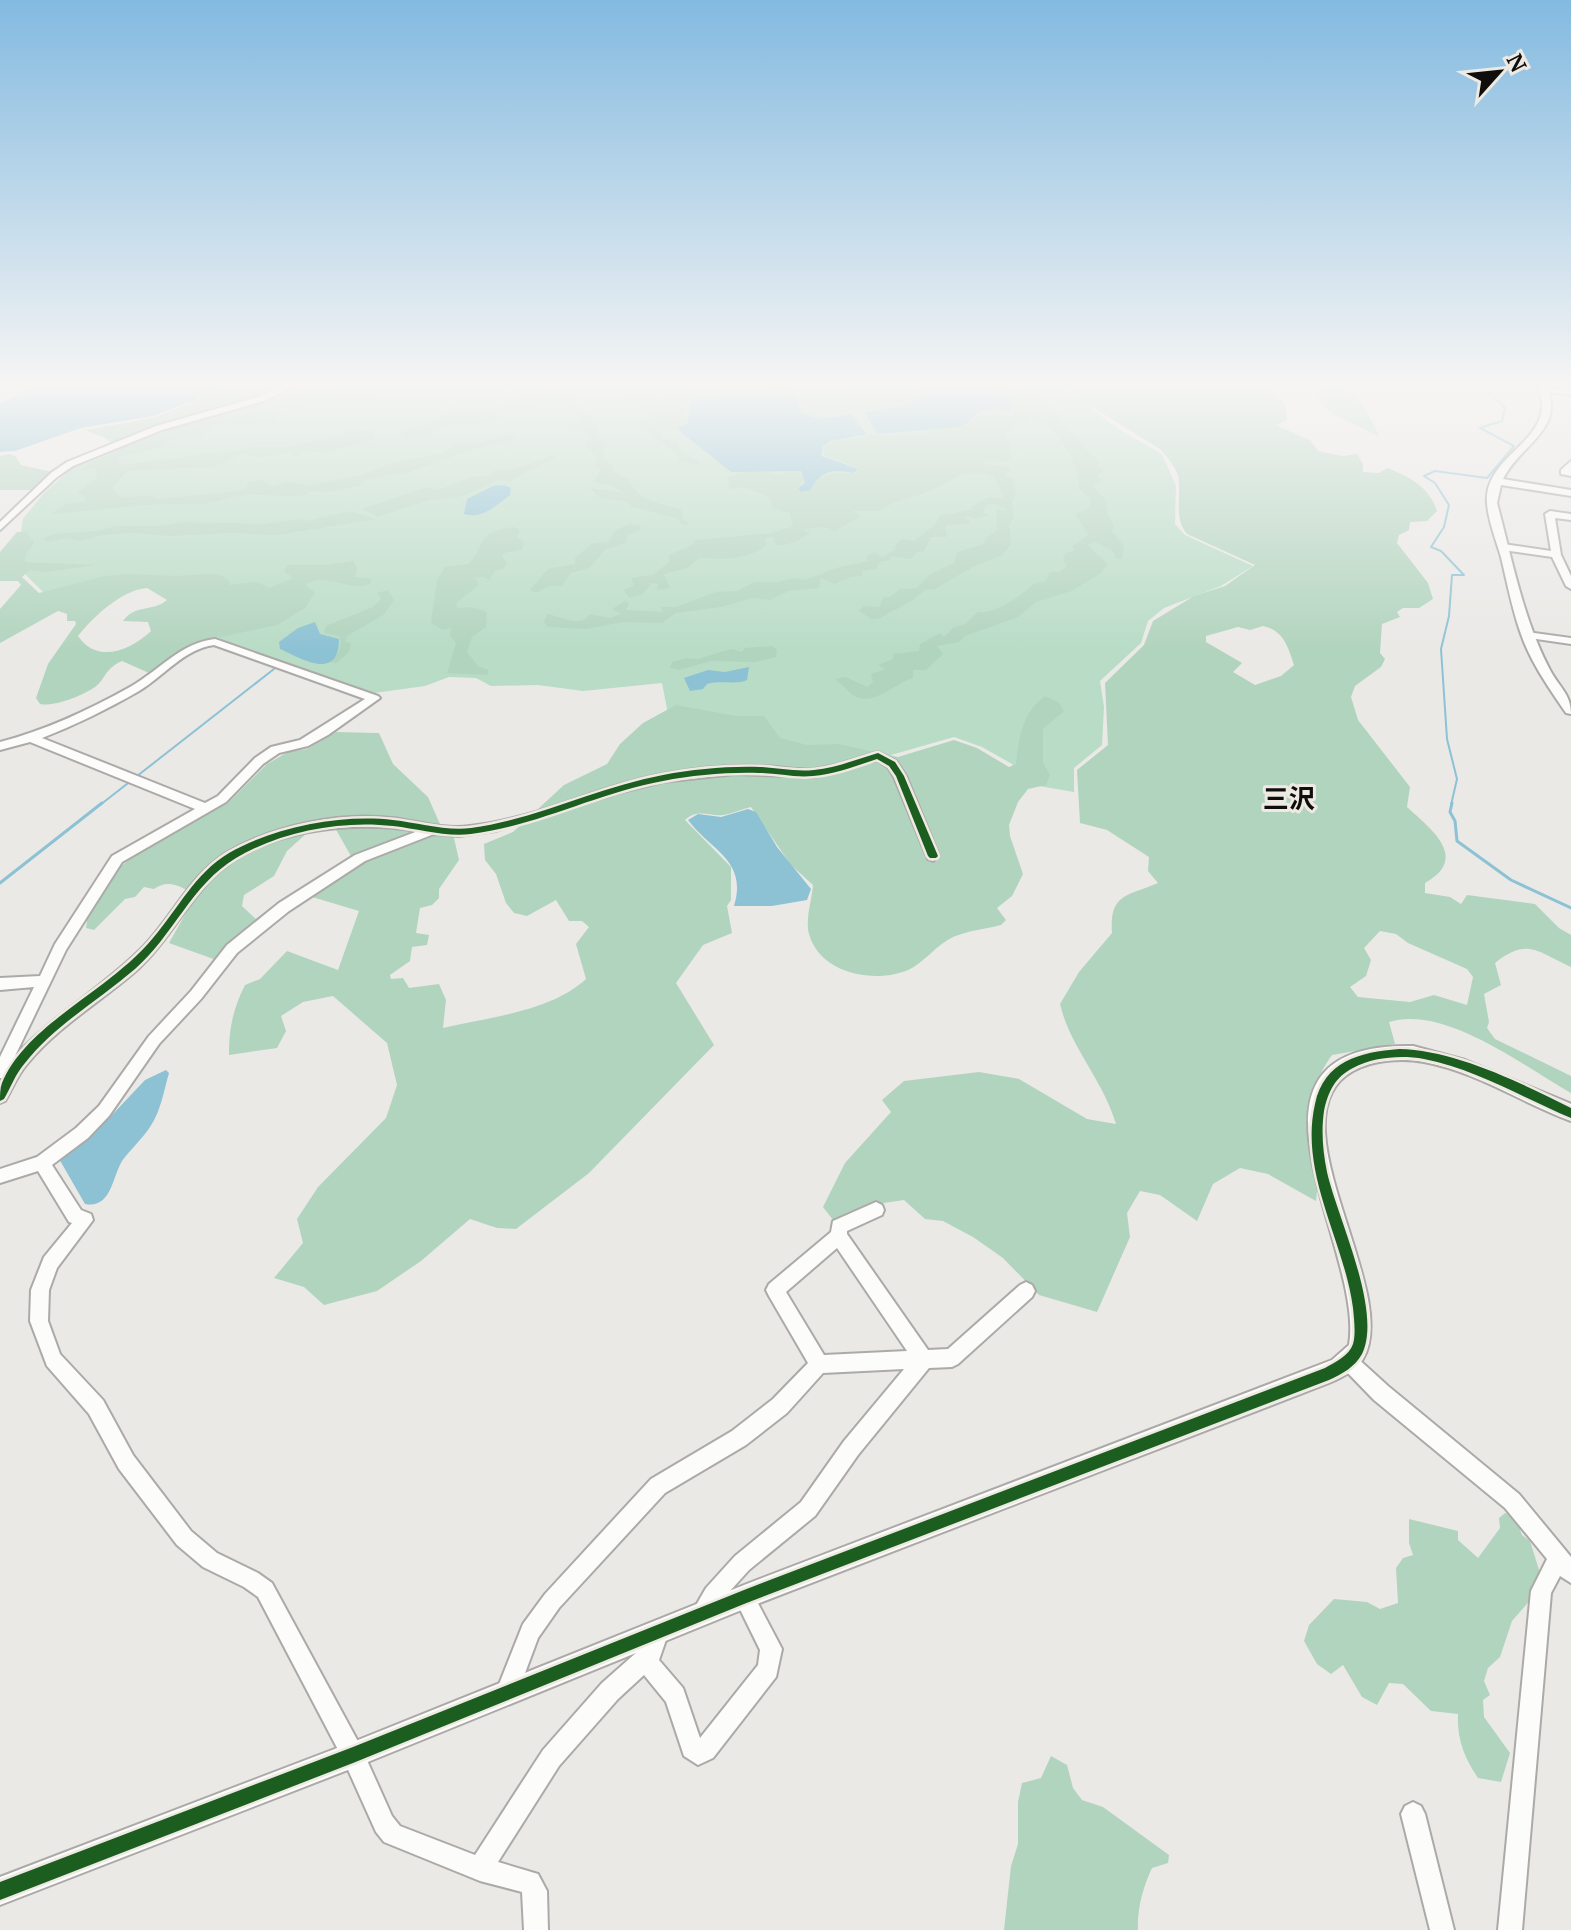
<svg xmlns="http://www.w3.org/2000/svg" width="1571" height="1930" font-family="'PT Serif','Noto Sans JP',serif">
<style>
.green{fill:#b8dcc6}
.forest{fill:#b1d4be;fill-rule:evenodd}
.water{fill:#8cc2d4}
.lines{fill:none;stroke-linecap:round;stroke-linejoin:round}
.stream-far1{stroke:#8cc2d4;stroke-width:2}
.stream{stroke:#8cc2d4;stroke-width:3}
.minor-casing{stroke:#acaaa8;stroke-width:4}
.tertiary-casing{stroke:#acaaa8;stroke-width:4}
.minor{fill:#fcfcfb;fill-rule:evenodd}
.tertiary{fill:#fcfcfb;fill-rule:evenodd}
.cycleway-casing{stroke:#eeeae3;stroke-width:5}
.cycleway{fill:#1b5e20;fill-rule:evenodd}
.labels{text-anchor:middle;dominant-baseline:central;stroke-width:6;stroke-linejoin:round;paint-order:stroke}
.quarter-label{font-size:26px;font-weight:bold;fill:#0f0e0c;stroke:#eeeae3}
</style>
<rect width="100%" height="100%" fill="#ebe9e6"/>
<g class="green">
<polygon points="224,382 1075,382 1081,386 1090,408 1120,430 1162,454 1176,486 1175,524 1185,535 1253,566 1221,586 1164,608 1148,621 1141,643 1100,681 1104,707 1102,745 1074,768 1074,792 1033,785 1012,764 982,747 954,737 842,769 668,714 662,683 583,691 538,685 491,686 476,678 449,677 425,686 374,693 218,640 227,588 215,580 43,592 16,565 23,519 44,493 73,467 233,393"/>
<path d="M 1326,382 C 1330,382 1335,381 1340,382 C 1351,385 1377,426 1379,437 L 1328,411 L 1314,394 Z"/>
</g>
<g class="forest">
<path d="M 215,382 L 254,382 L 255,387 L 263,382 L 331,382 L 347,392 L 379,392 L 368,397 L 353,398 L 356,402 L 315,404 L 299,410 L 283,409 L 282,412 L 288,414 L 278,419 L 275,426 L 265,422 L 245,426 L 227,423 L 217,424 L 201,435 L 167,441 L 163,447 L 118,458 L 121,465 L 256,447 L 288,447 L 342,435 L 343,432 L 373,429 L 375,439 L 325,453 L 306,451 L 296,458 L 290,453 L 256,458 L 245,454 L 214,467 L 127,471 L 112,488 L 120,497 L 148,496 L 159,499 L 245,490 L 249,482 L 263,480 L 272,487 L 286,482 L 310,485 L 362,475 L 391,463 L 443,453 L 455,445 L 479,444 L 501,435 L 515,434 L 512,440 L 480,447 L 410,472 L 387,475 L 363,481 L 359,486 L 329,492 L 310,491 L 307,495 C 285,498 266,494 245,495 C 228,496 212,505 196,504 C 147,502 96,511 51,514 L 66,504 L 84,502 L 86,498 L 77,493 L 97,478 L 95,467 L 82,470 L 92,462 L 115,452 C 112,435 98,438 86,430 L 156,417 L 224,389 Z"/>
<path d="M 534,382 L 560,383 L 570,389 L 576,406 L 586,412 L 597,426 L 597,434 L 604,443 L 603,459 L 613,465 L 613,471 L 629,480 C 636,500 661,504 681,509 L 683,519 L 690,524 L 682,525 L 678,519 L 630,506 L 629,502 L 598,497 L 590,488 L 624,493 L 613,486 L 593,482 L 601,470 L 594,464 L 598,459 L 585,444 L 590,436 L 567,427 L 571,421 L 574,424 L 581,422 L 577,416 L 566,413 L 568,408 L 562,404 L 536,407 L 523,416 L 506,412 C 497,425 464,426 448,427 C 431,428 416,447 400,436 L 403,431 L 440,419 L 449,407 C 483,412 501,413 526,391 L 532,391 L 530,387 L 534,386 Z"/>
<polygon points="672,382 677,382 685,389 699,390 698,394 688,399 684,425 672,431 656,431 661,432 664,439 676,442 682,453 698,460 699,465 680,462 676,451 667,449 666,445 639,428 642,422 637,416 650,421 651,418 627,401 627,395 615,388 651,392 659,396 660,406 667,408 670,393 675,391"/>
<polygon points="805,382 837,382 849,385 844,389 851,391 859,386 904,392 920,386 925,398 889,408 811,416 803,412 798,399 802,390 791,385"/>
<path d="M 1062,382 L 1280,382 L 1274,390 L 1286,408 L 1287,420 L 1276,425 L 1310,440 L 1318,451 L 1343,456 L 1357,454 L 1363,464 L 1363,472 L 1379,473 L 1387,468 C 1408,476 1430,487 1437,511 L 1427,521 L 1410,522 L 1409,530 L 1399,535 L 1397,543 L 1428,583 L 1433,599 L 1419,608 L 1403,608 L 1397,612 L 1400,617 L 1382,624 L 1380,653 L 1385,659 L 1381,667 L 1355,686 L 1351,697 L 1358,720 L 1410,787 L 1407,807 C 1431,829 1470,858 1425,883 L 1425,893 L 1450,897 L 1461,904 L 1467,895 L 1535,904 L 1559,928 L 1571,935 L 1571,967 C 1537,952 1528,937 1495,963 L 1501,985 L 1484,994 L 1489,1022 L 1487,1028 L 1495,1039 L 1571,1076 L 1571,1093 C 1523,1066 1445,1005 1389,1022 L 1395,1044 L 1332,1055 C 1293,1109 1323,1146 1316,1201 L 1268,1174 L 1240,1168 L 1213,1184 L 1197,1221 L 1160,1195 L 1140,1191 L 1127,1213 L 1130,1237 L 1097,1312 L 1039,1295 L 1003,1258 L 973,1237 L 943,1221 L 925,1219 L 904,1200 L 877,1204 L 836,1224 L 823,1207 L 845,1163 L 891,1112 L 882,1100 L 904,1081 L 979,1072 L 1019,1079 L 1087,1119 L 1116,1124 C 1103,1080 1070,1047 1060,1004 L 1079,972 L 1112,933 C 1109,893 1128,896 1158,883 L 1148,871 L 1149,857 L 1107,830 L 1080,823 L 1077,770 L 1108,745 L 1105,683 L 1144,645 L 1153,621 L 1194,596 L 1225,586 L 1255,565 L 1187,534 C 1173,518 1182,496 1178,476 C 1175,466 1167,457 1160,449 L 1089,405 ZM 1263,626 C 1284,631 1288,647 1294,665 L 1281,676 L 1255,685 L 1233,672 L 1242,663 L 1206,642 L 1206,636 L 1238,627 L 1250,630 ZM 1380,931 L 1396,934 L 1408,943 L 1467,969 L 1473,977 L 1467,1005 L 1434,995 L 1410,1002 L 1358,997 L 1350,987 L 1366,976 L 1371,960 L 1364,948 Z"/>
<path d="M 1030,390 L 1063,416 L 1057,422 L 1078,437 L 1086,450 L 1100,461 L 1097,467 L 1103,469 L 1102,473 L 1097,474 L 1101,482 L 1092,485 C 1098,495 1110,498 1107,512 L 1114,526 L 1112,531 L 1124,546 L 1122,559 L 1116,559 L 1114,552 L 1096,542 L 1087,545 L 1108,564 L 1101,573 L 1072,591 L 1036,602 L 1018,617 L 965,636 L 959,642 L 937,646 L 943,654 L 926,670 L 913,670 L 913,678 C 897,682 876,705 856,697 C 850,694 842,684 835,679 L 846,677 L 867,687 L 873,682 L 871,674 L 885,669 L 878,665 L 893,659 L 893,654 L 919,651 L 920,644 L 940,633 L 944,637 L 953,628 L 965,624 L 978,612 C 995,614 1023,595 1033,584 L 1046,581 L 1050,572 L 1059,572 L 1067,566 L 1063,560 L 1065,553 L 1074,551 L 1072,546 L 1089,535 L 1075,514 L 1089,508 L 1091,499 L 1078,488 C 1084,466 1049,416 1029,417 L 1027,421 L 1017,423 L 1004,437 L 1008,440 L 1012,460 C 1001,464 994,458 982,462 C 992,469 1003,462 1012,470 L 1004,475 L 1012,479 L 1016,492 L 1012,502 L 1014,517 L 1009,525 L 1011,544 L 1001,556 L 973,567 L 935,589 L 925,590 L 913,600 L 880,618 L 872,619 L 859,611 L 864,606 L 879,607 L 884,597 L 890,597 L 900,589 L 917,588 L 929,575 L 954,563 L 957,552 L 984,544 L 985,539 L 997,530 L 996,509 L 1005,511 L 1005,508 L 995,504 L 987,505 L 983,512 L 989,515 L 975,519 L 967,516 L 964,518 L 970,520 L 969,524 L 947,525 L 945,527 L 947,537 L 931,537 L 924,551 L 917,552 L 911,559 L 889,556 L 891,560 L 880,562 L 876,569 L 862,571 L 863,576 L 850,577 L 835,584 L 821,578 L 819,588 L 789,591 L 770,600 L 752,598 L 721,607 L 676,613 L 662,623 L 624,622 L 585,629 L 548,627 L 544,622 L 547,614 C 562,616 579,629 590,614 L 610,618 L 621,614 L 612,609 L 625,601 L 629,604 L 626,610 L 663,612 L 661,607 L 676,607 L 716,592 L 737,591 L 755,582 L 778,582 L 794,578 L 806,580 L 836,568 L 868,561 L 867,555 L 875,552 L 882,557 L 895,550 L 896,544 L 903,539 L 914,541 L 935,525 L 940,516 L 973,509 L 971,507 L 989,497 L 1005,499 L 994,477 L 981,473 L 962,474 L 933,490 L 893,503 L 879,511 L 853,511 L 861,516 L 835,531 L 825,527 L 802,529 L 810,533 L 796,542 L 777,546 L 773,537 L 765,538 L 766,545 C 750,561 719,559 699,558 L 688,568 L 664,574 L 670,588 L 657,590 L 658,584 L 652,583 L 642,595 L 629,598 L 624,590 L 634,585 L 631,578 L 653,575 L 669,562 L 669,555 L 690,546 L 696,540 L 772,533 L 793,526 L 790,513 L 772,508 L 771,498 L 745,487 L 729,489 L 728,477 L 756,469 L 781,475 L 789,470 L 796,470 L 804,478 L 797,488 L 801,492 L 808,491 C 817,475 833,470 855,474 L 859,468 L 824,455 L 825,446 L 836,441 L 870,435 L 928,434 L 940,429 L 960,428 L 982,414 L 1009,414 L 1015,407 L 1007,402 L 1010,391 Z"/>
<polygon points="9,454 15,456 21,465 52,472 35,490 0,490 0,456"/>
<path d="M 552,455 L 558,455 C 549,464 526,470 511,481 L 499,480 L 460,497 L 429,500 L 378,517 L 362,509 L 424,488 L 438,490 L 472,477 L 488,476 L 495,470 L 514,469 Z"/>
<polygon points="350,511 376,519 277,535 234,533 172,536 132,533 104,535 79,541 67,538 47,542 43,538 53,534 99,531 116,526 161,526 181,522 264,524 299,519 307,521"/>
<polygon points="629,524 641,526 639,531 628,535 625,543 606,549 589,568 571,573 562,586 550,586 536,593 530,590 548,569 575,564 575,558 591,544 608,542 616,530"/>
<path d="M 514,527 L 520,530 L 517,537 L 524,543 L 522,550 L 504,553 L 502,557 L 507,563 L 503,569 L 496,570 L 489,580 L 483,577 L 475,578 L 479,585 L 456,603 L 457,608 L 471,607 L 487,612 L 486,627 L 472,637 L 467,652 L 478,666 L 488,670 L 488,675 L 447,673 L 456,643 L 450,636 L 451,628 L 443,630 L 431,623 L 437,580 L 445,567 L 469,564 C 486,544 477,531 514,527 Z"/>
<path d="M 17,532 L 26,532 L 34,543 L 25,556 L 25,562 L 96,565 L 45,572 L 30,570 L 22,577 L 39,593 L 105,576 L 129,574 L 175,576 L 211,574 L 223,576 L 230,582 L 229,585 L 257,582 L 269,588 L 293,578 L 284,571 L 288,565 L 327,565 L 353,561 L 357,568 L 355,577 L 371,579 L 370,584 C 349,592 325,571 305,585 L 315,592 L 305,608 L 277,625 L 197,642 L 149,673 L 122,661 C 104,669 106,679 95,687 C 82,696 54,707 40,704 L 36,698 L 48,664 L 76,624 L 75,621 L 67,621 L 67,614 L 58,611 L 0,643 L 0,609 L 21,585 L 18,581 L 0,581 L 0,552 ZM 147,588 L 167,600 C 153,612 135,604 123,621 L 148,622 L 151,631 C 130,651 97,664 78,636 C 94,616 122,590 147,588 Z"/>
<path d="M 388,590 L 394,600 L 383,615 L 347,636 L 345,642 L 351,643 L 349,652 L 337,663 L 329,662 C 337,656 344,647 339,636 L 324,633 L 326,626 L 373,607 L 381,599 L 377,593 Z"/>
<polygon points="772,646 777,650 776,657 755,662 711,661 679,670 670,668 672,662 686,658 698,659 731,649 742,652 745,648"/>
<path d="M 1045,696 L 1059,703 L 1064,711 L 1043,729 L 1043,762 L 1050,775 L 1046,785 L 1028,789 L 1018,802 L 1009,825 L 1010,836 L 1023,874 L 1012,896 L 997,908 L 1006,920 L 1001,925 C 985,929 967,931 953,937 C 936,945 924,963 908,970 C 875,984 820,974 809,934 C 805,919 812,900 813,885 L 791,865 L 751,807 C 743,809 733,813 724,815 C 709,817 698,808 685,820 L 731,867 L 731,900 L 727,906 L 732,933 L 703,945 L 676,983 L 714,1045 L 589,1173 L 516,1229 L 497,1228 L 470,1219 L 421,1261 L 377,1291 L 324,1305 L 304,1287 L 274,1278 L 303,1243 L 297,1219 L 318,1187 L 386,1118 L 397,1085 L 387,1043 L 333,996 L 303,1002 L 281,1016 L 286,1031 L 277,1048 L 229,1055 C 229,1028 233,1009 245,985 L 260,979 L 287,951 L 338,970 L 359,911 L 312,897 L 355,863 L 335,828 L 307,833 L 287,851 L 274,876 L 244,895 L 242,906 L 258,921 L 219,961 L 169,943 L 196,895 C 181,887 169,878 154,889 L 144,887 L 135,897 L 125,899 L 94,930 L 86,928 L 88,913 L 112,873 L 152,842 L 228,803 L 267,764 L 288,752 L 307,749 L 336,732 L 379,733 L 393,764 L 428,797 L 440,824 L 454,838 L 459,860 L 439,889 L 439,898 L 432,905 L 420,908 L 416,933 L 429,935 L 427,945 L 412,947 L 410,961 L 390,975 L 391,979 L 403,978 L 409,988 L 439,984 L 446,1000 L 443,1028 C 489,1017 550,1012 586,979 L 576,944 L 589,927 L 582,921 L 569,921 L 556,900 L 527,916 L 514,913 L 506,903 L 496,874 L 485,860 L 484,844 L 513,832 L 564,785 L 607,764 L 620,744 L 643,723 L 676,705 L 736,716 L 764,716 L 780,738 L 807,745 L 838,744 L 898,757 L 954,740 L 977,748 L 1009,767 L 1016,764 C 1019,737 1022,713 1045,696 Z"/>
<path d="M 1505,1513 L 1515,1516 L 1522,1535 L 1530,1541 L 1541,1576 L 1532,1598 L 1512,1621 L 1500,1657 L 1488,1668 L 1484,1681 L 1490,1695 L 1483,1700 L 1484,1717 L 1510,1753 L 1501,1782 L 1478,1778 C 1464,1757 1457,1740 1458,1714 L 1431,1711 L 1403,1684 L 1389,1683 L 1377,1705 L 1362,1697 L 1343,1665 L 1331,1674 L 1317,1664 L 1304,1641 L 1309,1625 L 1334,1599 L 1367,1602 L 1380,1609 L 1398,1603 L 1396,1568 L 1403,1558 L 1413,1555 L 1409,1543 L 1409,1519 L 1458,1531 L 1458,1540 L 1478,1558 L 1500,1528 L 1499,1518 Z"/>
<path d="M 1051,1756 L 1067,1765 L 1073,1788 L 1082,1800 L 1103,1807 L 1169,1855 L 1168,1863 L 1152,1868 C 1143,1887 1137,1909 1138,1930 L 1004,1930 L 1011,1866 L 1018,1844 L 1018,1802 L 1022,1783 L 1041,1778 Z"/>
</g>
<g class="water">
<polygon points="48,382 208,382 221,390 153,416 81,428 15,451 0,452 0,403"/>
<polygon points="922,382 990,382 1010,394 1013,407 1009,412 994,409 977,414 962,427 877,434 865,412 902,406 922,396"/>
<path d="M 793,388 L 802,413 L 821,419 L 851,414 L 866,434 L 830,441 L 823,446 L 821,456 L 858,469 L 854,473 C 830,468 821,472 810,490 L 801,492 L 798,488 L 805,483 L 801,471 L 731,472 L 677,429 L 687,423 L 691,400 L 701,396 Z"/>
<path d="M 504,485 L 511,488 L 510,495 C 497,505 481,520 464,514 L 467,499 L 493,486 Z"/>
<path d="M 315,622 L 320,634 L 339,639 C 339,684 297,656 280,649 L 279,642 L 298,628 Z"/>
<path d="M 749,667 L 747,680 C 738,685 720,680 707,684 L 703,689 L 690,691 L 684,678 L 708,670 L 725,672 Z"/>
<path d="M 748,809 L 756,812 L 777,847 L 811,889 L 807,900 L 772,906 L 734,906 C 748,860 710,850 688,820 L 698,814 L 721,817 Z"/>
<path d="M 166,1070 L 169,1073 C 164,1090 161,1111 150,1127 C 142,1139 131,1149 122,1161 C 112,1178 111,1209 85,1204 L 58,1157 L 111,1116 L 145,1080 Z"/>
</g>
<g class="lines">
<g class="stream-far1">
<polyline points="100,805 274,669"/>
<polyline points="1451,805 1457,779 1447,739 1441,649 1449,616 1452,575 1464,575 1441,551 1431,547 1444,527 1449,505 1435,483 1424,476 1435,471 1487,478 1514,446 1480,428 1502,421 1505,408 1479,382"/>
</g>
<g class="stream">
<polyline points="1452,803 1450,812 1455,821 1457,841 1511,880 1571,908"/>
<polyline points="0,883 102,803"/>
</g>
<defs>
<g id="minor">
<polygon points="291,382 302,382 264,401 162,430 73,466 57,477 0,530 0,522 51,473 67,462 156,426 258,397"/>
<polygon points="1544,387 1571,391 1571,395 1541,391 1540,389"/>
<polygon points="1571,461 1571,476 1561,474 1561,470"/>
<polygon points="1550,511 1571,514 1571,520 1555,518 1561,555 1571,576 1571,589 1566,586 1552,557 1503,550 1498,547 1503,544 1551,551 1545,514"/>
<polygon points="1527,632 1571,638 1571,644 1523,637 1523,633"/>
<path d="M 215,639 L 378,696 L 380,698 L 328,735 L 308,746 L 279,753 L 263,764 L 226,802 L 122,862 L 66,950 L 15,1056 C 53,1015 101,989 140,950 C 172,919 189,875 228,852 C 275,825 339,812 392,818 C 418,821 444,830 470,826 C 537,819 597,786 663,774 C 695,768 727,765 759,766 C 778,766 796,771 814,769 C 836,767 857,758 878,752 L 896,761 L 906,776 L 939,856 L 933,861 L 928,859 L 894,777 L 888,767 L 877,760 L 814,777 L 735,774 L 662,782 L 618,793 L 495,831 L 459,836 L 434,834 L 365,861 L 289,911 L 237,953 L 201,999 L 159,1044 L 109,1116 L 88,1138 L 52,1165 L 81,1210 L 91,1214 L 93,1220 L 57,1268 L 49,1290 L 48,1321 L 60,1354 L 103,1400 L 133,1455 L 191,1531 L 217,1553 L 258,1573 L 272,1583 L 361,1747 L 392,1816 L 400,1826 L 475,1855 L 543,1750 L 602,1683 L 637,1652 L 643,1645 L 651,1624 L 658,1620 L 665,1624 L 669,1631 L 659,1660 L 683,1688 L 700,1738 L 758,1665 L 760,1650 L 734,1597 L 737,1590 L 744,1587 L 751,1590 L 782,1649 L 776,1677 L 713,1758 L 698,1765 L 684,1756 L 666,1702 L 644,1675 L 618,1699 L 559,1766 L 498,1862 L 538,1874 L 547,1891 L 548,1930 L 524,1930 L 522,1892 L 480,1881 L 384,1842 L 376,1832 L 345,1763 L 258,1597 L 244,1587 L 203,1567 L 177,1545 L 119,1469 L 89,1414 L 47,1366 L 30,1321 L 31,1290 L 44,1257 L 72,1223 L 69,1222 L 38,1171 L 0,1183 L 0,1169 L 37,1157 L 76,1128 L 99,1106 L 149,1036 L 191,991 L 227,945 L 279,903 L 355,855 L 418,831 C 353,820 260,829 211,879 C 184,907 167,942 138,969 C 102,1001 58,1026 27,1064 C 18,1074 12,1089 5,1101 L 0,1103 L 0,1082 L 2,1078 L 0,1078 L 0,1057 L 34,987 L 0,990 L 0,978 L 40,976 L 55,944 L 112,856 L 195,809 L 30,742 L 0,750 L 0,742 C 46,730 89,710 130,687 C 160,670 180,643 215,639 ZM 214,645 L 365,699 L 300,740 L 271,747 L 255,758 L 218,796 L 205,803 L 42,738 C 75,725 108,709 139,691 C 164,676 184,649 214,645 Z"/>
<path d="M 876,1202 L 882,1205 L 884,1210 L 882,1215 L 847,1231 L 847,1234 L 928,1350 L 948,1349 L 1020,1285 L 1026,1282 L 1032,1285 L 1035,1291 L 1032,1297 L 958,1364 L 952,1367 L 929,1368 L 858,1455 L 815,1516 L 749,1570 L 720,1602 L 708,1621 L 701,1624 L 694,1621 L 691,1614 L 706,1588 L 735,1556 L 801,1502 L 844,1441 L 904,1369 L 823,1373 L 787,1413 L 746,1445 L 665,1493 L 559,1608 L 538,1638 L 515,1700 L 507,1703 L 499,1700 L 496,1692 L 523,1624 L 545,1594 L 651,1479 L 732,1431 L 773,1399 L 808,1363 L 769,1296 L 766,1290 L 769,1284 L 831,1232 L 833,1221 ZM 837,1248 L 907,1351 L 824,1355 L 786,1292 Z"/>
<polygon points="1349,1353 1355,1356 1388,1386 1519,1494 1571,1557 1571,1583 1560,1576 1551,1593 1522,1930 1498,1930 1531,1591 1547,1559 1505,1508 1374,1400 1343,1368 1340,1362 1343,1356"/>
<polygon points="1413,1802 1421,1806 1425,1814 1454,1930 1430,1930 1401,1814 1405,1806"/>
</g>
<g id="tertiary">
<path d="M 1535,382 L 1544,382 C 1569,428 1521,443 1503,479 L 1571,490 L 1571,496 L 1501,485 L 1497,503 C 1512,559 1523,619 1550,670 C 1559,687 1571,694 1571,714 L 1566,713 C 1549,688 1531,663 1521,634 C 1512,609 1507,582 1501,557 C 1496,540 1488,520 1487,503 C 1483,451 1566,439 1535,382 Z"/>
<path d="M 1413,1046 L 1465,1060 L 1562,1100 L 1571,1104 L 1571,1121 C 1522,1103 1477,1072 1424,1062 C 1401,1058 1373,1060 1353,1071 C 1269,1117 1403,1291 1363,1359 C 1356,1371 1341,1378 1329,1383 L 744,1609 L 353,1768 L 0,1905 L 0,1877 L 353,1742 L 744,1585 L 1332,1360 L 1349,1345 C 1366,1249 1211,1042 1413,1046 Z"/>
</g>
</defs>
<use href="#minor" class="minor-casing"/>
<use href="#tertiary" class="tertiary-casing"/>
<use href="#minor" class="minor"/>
<use href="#tertiary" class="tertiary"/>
<defs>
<g id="cycleway">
<path d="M 878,753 L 895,762 L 904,776 L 938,856 L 936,858 L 930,858 L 928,856 L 896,776 L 889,766 L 877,759 C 856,766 835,774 813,776 C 795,778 777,773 759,773 C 727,772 694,775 663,781 C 597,793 537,826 471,834 C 445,837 419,829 393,826 C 342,820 281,831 236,858 C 192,884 173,936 135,969 C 99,1000 55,1025 25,1063 C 16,1073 11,1087 4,1099 L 0,1101 C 0,1095 0,1088 2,1083 C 19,1041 69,1010 104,983 C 122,969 139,955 153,938 C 178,909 195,873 229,853 C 274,827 341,814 393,820 C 419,823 445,831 471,828 C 537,819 598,787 663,775 C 695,769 727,766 760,767 C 778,768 796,772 814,770 C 836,768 857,759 878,753 Z"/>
<path d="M 1399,1049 C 1455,1050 1521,1083 1571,1108 L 1571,1118 C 1523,1098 1476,1069 1424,1059 C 1401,1055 1374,1057 1353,1068 C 1335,1077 1328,1092 1324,1111 C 1321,1132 1323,1152 1327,1172 C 1337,1217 1383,1311 1362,1354 C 1355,1367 1342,1374 1329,1380 L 744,1604 L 353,1763 L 0,1900 L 0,1882 L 353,1747 L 744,1590 L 1325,1368 C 1335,1362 1349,1356 1353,1344 C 1356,1334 1354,1319 1353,1308 C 1344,1240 1299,1174 1315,1104 C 1324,1061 1360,1052 1399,1049 Z"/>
</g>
</defs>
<use href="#cycleway" class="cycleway-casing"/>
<use href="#cycleway" class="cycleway"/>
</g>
<linearGradient id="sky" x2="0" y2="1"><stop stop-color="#83bae0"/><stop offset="0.59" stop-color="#f6f5f4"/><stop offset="1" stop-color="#f6f5f4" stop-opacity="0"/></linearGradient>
<rect width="1571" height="652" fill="url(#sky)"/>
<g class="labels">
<g class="quarter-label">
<text x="1289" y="798">三沢</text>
</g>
</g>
<g transform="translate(1499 72) rotate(63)" stroke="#eeeae3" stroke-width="6" paint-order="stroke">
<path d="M0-6L14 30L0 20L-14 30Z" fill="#0f0e0c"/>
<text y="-12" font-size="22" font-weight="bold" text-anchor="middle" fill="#0f0e0c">N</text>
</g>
</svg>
